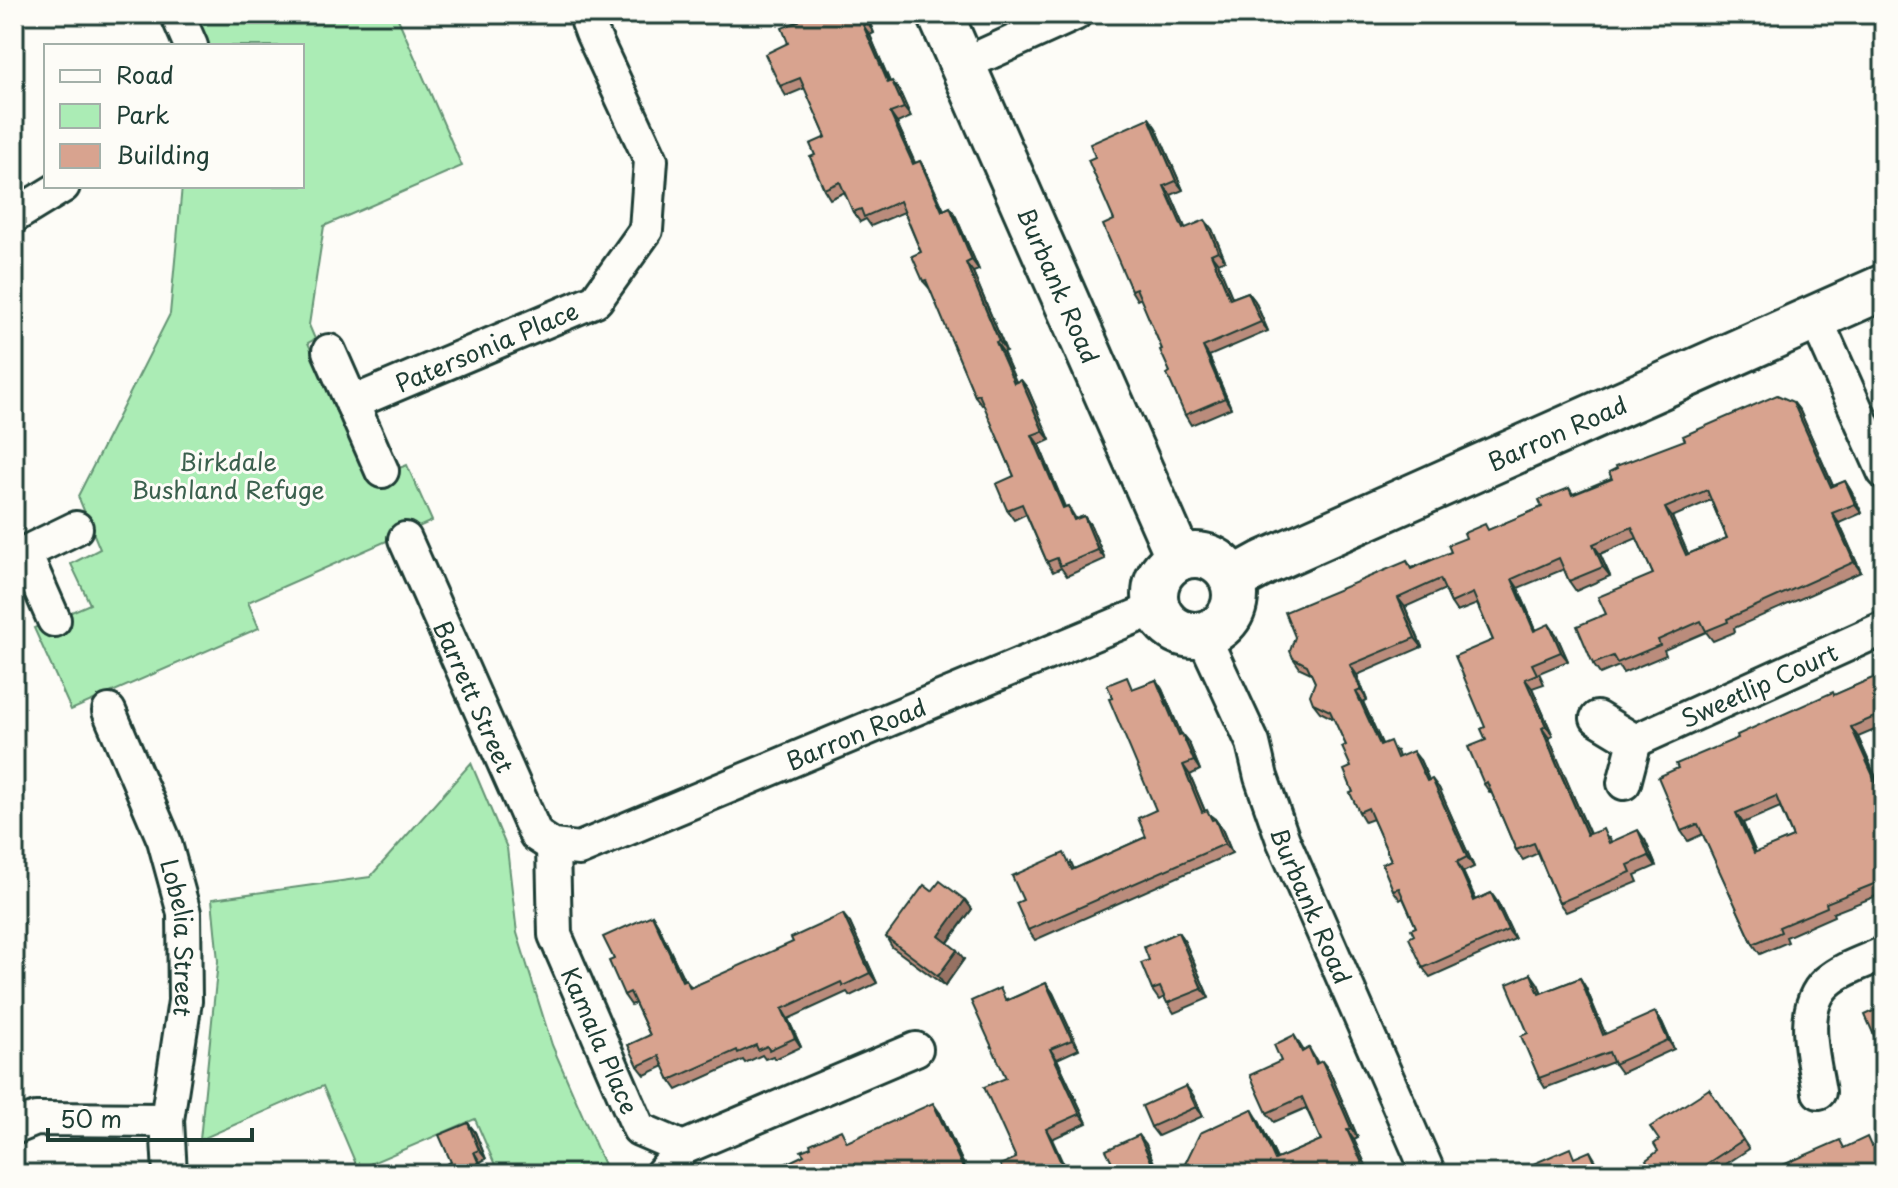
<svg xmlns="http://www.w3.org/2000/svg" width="1898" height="1188" font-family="'Playpen Sans',sans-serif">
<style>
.green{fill:#abecb5;stroke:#659474;stroke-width:2}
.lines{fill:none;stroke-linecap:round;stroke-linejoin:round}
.street-casing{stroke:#1f3d34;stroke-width:38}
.secondary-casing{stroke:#1f3d34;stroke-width:50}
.street{stroke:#fdfcf7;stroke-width:32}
.secondary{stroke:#fdfcf7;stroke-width:44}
.wall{fill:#ba8c7b;stroke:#1f3d34;stroke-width:2;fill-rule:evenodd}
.shaded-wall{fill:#977264;stroke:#1f3d34;stroke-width:2}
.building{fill:#d8a38f;stroke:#1f3d34;stroke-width:2;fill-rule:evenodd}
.labels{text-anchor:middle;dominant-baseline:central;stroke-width:6;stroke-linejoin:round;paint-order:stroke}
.street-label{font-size:24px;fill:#1f3d34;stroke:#fdfcf7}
.park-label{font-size:24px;fill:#3b604e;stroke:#fdfcf7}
</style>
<rect width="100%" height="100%" fill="#fdfcf7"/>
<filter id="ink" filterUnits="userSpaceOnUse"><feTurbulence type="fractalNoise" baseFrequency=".0125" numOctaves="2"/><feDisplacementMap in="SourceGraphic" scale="16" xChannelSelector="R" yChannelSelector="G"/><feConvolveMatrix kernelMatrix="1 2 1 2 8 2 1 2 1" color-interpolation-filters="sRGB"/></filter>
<g filter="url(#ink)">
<g class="green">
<polygon points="196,14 396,14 462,166 324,226 309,325 315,339 308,343 368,480 407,465 432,521 248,602 259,628 71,710 34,628 90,604 71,564 100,549 78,496 170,314 182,186 302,186 302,46 210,46"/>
<polygon points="471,763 507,848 517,933 552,1045 608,1174 499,1174 475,1119 358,1169 323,1086 200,1140 218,961 212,899 370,877"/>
</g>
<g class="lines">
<defs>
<g id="street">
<polyline points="177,14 191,46"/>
<polyline points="962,65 1075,14"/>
<polyline points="14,216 63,186"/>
<polyline points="1815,317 1884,472"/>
<polyline points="329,351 382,471"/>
<path id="s1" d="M 352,403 L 596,300 L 646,230 L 651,160 L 592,33 L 585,14"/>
<path id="s2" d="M 405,539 L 536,835 L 553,846 L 579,849 L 1156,608"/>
<polyline points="25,554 54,620"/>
<polyline points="14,558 76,528"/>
<path id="s3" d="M 1203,635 L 1253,743 L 1261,777 L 1283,840 L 1429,1174"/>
<path id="s4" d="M 109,711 L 164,840 L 184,913 L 185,1001 L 167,1120 L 170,1174"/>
<polyline points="1597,718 1635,741 1624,783"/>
<path id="s5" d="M 1635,741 L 1884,628"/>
<path id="s6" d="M 553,846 L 555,935 L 639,1129 L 683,1148 L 916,1049"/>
<path d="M 1819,1092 C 1814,1060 1798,1008 1827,982 C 1843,968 1865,962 1884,953"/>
<polyline points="14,1128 36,1119 167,1120"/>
<polyline points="661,1174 683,1148"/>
</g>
<g id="secondary">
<path id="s7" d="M 940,14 L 1179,558"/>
<circle cx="1195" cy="595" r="40"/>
<path id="s8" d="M 1233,580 L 1264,563 L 1884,287"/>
</g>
</defs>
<use href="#street" class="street-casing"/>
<use href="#secondary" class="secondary-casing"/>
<use href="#street" class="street"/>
<use href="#secondary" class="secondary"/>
</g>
<g class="wall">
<polygon points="796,14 866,14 874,33 870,35 890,82 899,90 911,117 897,123 915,163 920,161 926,171 944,210 950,207 956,217 979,270 973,272 1006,351 1003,352 1016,382 1021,380 1028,389 1050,440 1039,445 1065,507 1068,506 1076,519 1084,516 1091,526 1105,559 1067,576 1061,568 1053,572 1047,562 1026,514 1014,520 1007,510 1014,476 984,404 982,405 975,396 931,290 923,281 921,252 904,212 871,226 866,219 860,222 853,212 845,192 830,199 824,189 815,155 826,137 805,88 786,96 780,86 788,43 799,21"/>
<polygon points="1149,118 1156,128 1183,190 1171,195 1185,228 1212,229 1225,260 1218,263 1232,298 1248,292 1255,301 1268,331 1209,356 1231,408 1191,425 1185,415 1162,349 1141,298 1137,300 1131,290 1114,220"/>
<path d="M 1793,402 L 1800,411 L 1833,486 L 1845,481 L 1851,491 L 1862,513 L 1839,523 L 1861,572 L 1734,628 L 1735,632 L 1713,641 L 1706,632 L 1664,650 L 1666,655 L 1623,673 L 1619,666 L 1600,674 L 1593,664 L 1606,614 L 1653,574 L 1637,538 L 1600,554 L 1610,576 L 1576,591 L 1569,581 L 1564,569 L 1518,588 L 1536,630 L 1556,634 L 1568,661 L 1539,673 L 1544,684 L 1532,688 L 1553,736 L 1549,738 L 1560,766 L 1590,834 L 1610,838 L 1611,842 L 1645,840 L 1656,866 L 1635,875 L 1638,882 L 1566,912 L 1559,903 L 1538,853 L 1523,860 L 1516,850 L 1492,793 L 1490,793 L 1484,784 L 1485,727 L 1493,640 L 1477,604 L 1457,612 L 1451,603 L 1445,589 L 1405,607 L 1422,647 L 1357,675 L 1367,700 L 1363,702 L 1382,744 L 1397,751 L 1399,757 L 1420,760 L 1429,780 L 1439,788 L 1474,867 L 1463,872 L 1476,900 L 1491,893 L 1498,903 L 1515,939 L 1430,977 L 1423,968 L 1414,935 L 1416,927 L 1403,898 L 1400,900 L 1393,890 L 1391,860 L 1373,819 L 1365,822 L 1359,812 L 1353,792 L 1351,767 L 1346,745 L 1334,719 L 1320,712 L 1313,703 L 1315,682 L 1311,673 L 1300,668 L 1293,658 L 1407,561 L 1412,568 L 1451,552 L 1489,530 L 1542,507 L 1569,488 L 1573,494 ZM 1711,500 L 1727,538 L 1688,554 L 1672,517 Z"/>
<path d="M 1884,673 L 1884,726 L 1858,737 L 1880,786 L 1884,784 L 1884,893 L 1833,913 L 1834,916 L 1786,937 L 1788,942 L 1760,954 L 1753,944 L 1703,834 L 1688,841 L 1681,831 L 1678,768 L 1738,738 ZM 1780,807 L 1793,837 L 1756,853 L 1743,823 Z"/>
<polygon points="1156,680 1162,689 1181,734 1189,743 1200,770 1190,775 1205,811 1215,819 1222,829 1232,853 1035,940 1028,930 1023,900 1071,862 1074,869 1146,837 1156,810 1134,689"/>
<polygon points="932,891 965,900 972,909 948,943 964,959 945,986 892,947 886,937"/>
<polygon points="652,915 658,925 684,980 692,987 850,923 877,983 850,996 847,992 788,1019 801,1047 775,1059 773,1056 765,1059 762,1055 745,1063 743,1060 677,1090 670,1080 664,1066 645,1075 638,1066 650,1035 635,1003 631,1005 624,995 614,959"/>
<polygon points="1178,932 1185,942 1209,998 1174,1013 1164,997 1159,1000 1152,990 1149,960"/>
<polygon points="1531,974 1538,984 1542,993 1580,978 1586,988 1605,1034 1662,1022 1674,1049 1621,1073 1613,1062 1545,1088 1539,1078 1528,1033"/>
<polygon points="1046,983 1053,993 1079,1049 1057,1059 1087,1123 1052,1139 1006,1078 1007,998 1008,1000"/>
<polygon points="1294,1035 1304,1051 1309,1048 1318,1063 1329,1070 1358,1138 1354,1140 1370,1174 1180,1174 1258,1119 1277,1159 1321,1140 1306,1108 1274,1122 1267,1113 1281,1061"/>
<polygon points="1186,1086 1193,1095 1203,1116 1158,1136 1151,1127"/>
<polygon points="1709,1089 1749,1149 1711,1174 1632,1174 1650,1166 1658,1151 1659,1140"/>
<polygon points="940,1113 968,1174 755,1174 764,1174 849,1142"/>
<polygon points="468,1123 475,1132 486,1159 480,1162 486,1174 446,1174"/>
</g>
<g class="shaded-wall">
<polygon points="863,14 866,14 874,33 867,23"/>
<polygon points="863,25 870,35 894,92 888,83"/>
<polygon points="892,81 899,90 911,117 904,108"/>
<polygon points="890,113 897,123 920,174 913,164"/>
<polygon points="1149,118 1156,128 1183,190 1176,181"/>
<polygon points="920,161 926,171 948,220 942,211"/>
<polygon points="1164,186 1171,195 1190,239 1183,229"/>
<polygon points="950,207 956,217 979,270 972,260"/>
<polygon points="1205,220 1212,229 1225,260 1218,251"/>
<polygon points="1211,254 1218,263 1237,309 1230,299"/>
<polygon points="966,263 973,272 1006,351 999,341"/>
<polygon points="1248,292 1255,301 1268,331 1261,322"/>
<polygon points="996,342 1003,352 1021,393 1014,383"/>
<polygon points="1203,347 1209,356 1231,408 1225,398"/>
<polygon points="1021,380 1028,389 1050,440 1043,431"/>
<polygon points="1793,402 1800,411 1838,497 1831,487"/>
<polygon points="1032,435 1039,445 1069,518 1063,508"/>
<polygon points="1845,481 1851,491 1862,513 1855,504"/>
<polygon points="1665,508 1672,517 1693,565 1686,555"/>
<polygon points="1832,513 1839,523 1861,572 1854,562"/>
<polygon points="1084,516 1091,526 1105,559 1098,550"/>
<polygon points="1593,544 1600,554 1610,576 1603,567"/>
<polygon points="1512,579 1518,588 1540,640 1534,631"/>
<polygon points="1398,598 1405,607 1422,647 1415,638"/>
<polygon points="1549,624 1556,634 1568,661 1561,652"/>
<polygon points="1350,665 1357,675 1367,700 1361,690"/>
<polygon points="1525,679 1532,688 1553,736 1546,726"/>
<polygon points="1156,680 1162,689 1186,745 1179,735"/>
<polygon points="1356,692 1363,702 1387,755 1380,745"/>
<polygon points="1851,727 1858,737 1884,796 1878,787"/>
<polygon points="1542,728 1549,738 1594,845 1587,835"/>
<polygon points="1182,734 1189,743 1200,770 1194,761"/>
<polygon points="1413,751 1420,760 1434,791 1427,781"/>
<polygon points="1183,765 1190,775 1209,821 1202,812"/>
<polygon points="1432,779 1439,788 1474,867 1467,857"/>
<polygon points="1736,813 1743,823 1760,863 1754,853"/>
<polygon points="1215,819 1222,829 1232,853 1225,844"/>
<polygon points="1638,830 1645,840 1656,866 1649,856"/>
<polygon points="1457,862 1463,872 1481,911 1474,901"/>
<polygon points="1491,893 1498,903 1515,939 1508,930"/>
<polygon points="965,900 972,909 945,946 939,936"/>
<polygon points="843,914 850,923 877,983 870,973"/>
<polygon points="652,915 658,925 689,990 682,981"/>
<polygon points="1178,932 1185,942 1209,998 1202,989"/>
<polygon points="957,950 964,959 945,986 938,976"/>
<polygon points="1531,974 1538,984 1546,1004 1539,994"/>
<polygon points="1580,978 1586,988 1610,1045 1603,1035"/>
<polygon points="1046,983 1053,993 1079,1049 1072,1040"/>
<polygon points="782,1009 788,1019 801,1047 795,1038"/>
<polygon points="1655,1012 1662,1022 1674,1049 1668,1040"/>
<polygon points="1050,1049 1057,1059 1087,1123 1080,1114"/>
<polygon points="1322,1061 1329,1070 1358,1138 1351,1128"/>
<polygon points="1186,1086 1193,1095 1203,1116 1196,1107"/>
<polygon points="933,1103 940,1113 968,1174 963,1168"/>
<polygon points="1252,1109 1258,1119 1282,1170 1275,1160"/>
<polygon points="468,1123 475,1132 486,1159 479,1150"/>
<polygon points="1046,1129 1052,1139 1068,1174 1066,1174"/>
<polygon points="1347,1130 1354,1140 1370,1174 1367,1174"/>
<polygon points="1139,1135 1146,1144 1159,1174 1157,1174"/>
<polygon points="1590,1151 1596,1161 1602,1174 1600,1174"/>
<polygon points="474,1152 480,1162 486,1174 483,1174"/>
</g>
<g class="building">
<polygon points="796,14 863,14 867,23 863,25 888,83 892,81 904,108 890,113 913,164 920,161 942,211 950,207 972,260 966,263 999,341 996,342 1014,383 1021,380 1043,431 1032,435 1063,508 1068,506 1074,520 1084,516 1098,550 1060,566 1057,558 1047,562 1022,504 1007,510 996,484 1014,476 979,394 975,396 926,280 923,281 912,256 921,252 900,201 864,217 861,209 853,212 840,182 824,189 810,157 815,155 810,144 826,137 800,78 780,86 765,54 788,43 782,28 799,21"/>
<polygon points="1149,118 1176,181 1164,186 1183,229 1205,220 1218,251 1211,254 1230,299 1248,292 1261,322 1203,347 1225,398 1185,415 1167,374 1170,372 1160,350 1162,349 1136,288 1131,290 1103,225 1114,220 1088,160 1095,157 1090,144"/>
<path d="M 1777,395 L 1793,402 L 1831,487 L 1845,481 L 1855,504 L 1832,513 L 1854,562 L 1727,619 L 1728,622 L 1706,631 L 1701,621 L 1658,640 L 1660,645 L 1617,663 L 1613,656 L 1593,664 L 1577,626 L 1606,614 L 1598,597 L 1653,574 L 1632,527 L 1593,544 L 1603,567 L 1569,581 L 1559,558 L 1512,579 L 1534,631 L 1549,624 L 1561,652 L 1532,664 L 1537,674 L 1525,679 L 1546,726 L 1542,728 L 1553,756 L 1587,835 L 1603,829 L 1609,843 L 1638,830 L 1649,856 L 1628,865 L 1631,872 L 1559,903 L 1534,843 L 1516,850 L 1487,782 L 1484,784 L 1468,747 L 1486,740 L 1481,729 L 1485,727 L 1455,656 L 1493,640 L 1473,593 L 1451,603 L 1440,579 L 1398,598 L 1415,638 L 1350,665 L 1361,690 L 1356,692 L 1380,745 L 1390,741 L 1397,758 L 1413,751 L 1427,781 L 1432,779 L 1467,857 L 1457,862 L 1474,901 L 1491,893 L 1508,930 L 1423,968 L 1409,938 L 1414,935 L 1411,929 L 1416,927 L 1399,888 L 1393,890 L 1382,864 L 1391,860 L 1368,808 L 1359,812 L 1350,793 L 1353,792 L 1344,770 L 1351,767 L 1342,747 L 1346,745 L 1330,711 L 1313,703 L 1310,695 L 1315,682 L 1307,665 L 1293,658 L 1290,651 L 1295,637 L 1285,612 L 1407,561 L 1411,569 L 1451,552 L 1448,545 L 1466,538 L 1464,533 L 1485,524 L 1488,530 L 1542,507 L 1539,500 L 1569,488 L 1572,495 L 1612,479 L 1609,472 L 1617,468 L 1616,466 L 1685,440 L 1683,436 ZM 1707,490 L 1727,538 L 1686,555 L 1665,508 Z"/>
<path d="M 1884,673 L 1884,713 L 1851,727 L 1878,787 L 1884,784 L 1884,880 L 1826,903 L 1827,907 L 1779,927 L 1781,932 L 1753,944 L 1698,824 L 1681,831 L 1658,777 L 1678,768 L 1676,764 L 1738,738 L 1737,735 L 1833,692 L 1834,695 ZM 1776,796 L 1793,837 L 1754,853 L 1736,813 Z"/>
<polygon points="1127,677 1132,689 1156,680 1179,735 1182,734 1194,761 1183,765 1202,812 1207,810 1212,820 1215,819 1225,844 1028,930 1016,903 1023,900 1012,876 1064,853 1072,870 1146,837 1138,818 1156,810 1109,699 1113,698 1107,685"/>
<polygon points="940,881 965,900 939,936 957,950 938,976 886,937 924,885 932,891"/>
<polygon points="843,914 870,973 843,986 841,982 782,1009 795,1038 769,1050 767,1046 758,1050 756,1045 738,1053 737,1050 670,1080 659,1056 638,1066 628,1045 650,1035 630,992 624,995 609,961 614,959 603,937 652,915 682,981 686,979 690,988 793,942 791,938"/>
<polygon points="1178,932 1202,989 1167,1003 1160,987 1152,990 1141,963 1149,960 1144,947"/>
<polygon points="1531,974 1539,994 1580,978 1603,1035 1655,1012 1668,1040 1614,1064 1609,1052 1539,1078 1521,1036 1528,1033 1507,984"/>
<polygon points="1046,983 1072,1040 1050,1049 1080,1114 1046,1129 1066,1174 1005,1174 1000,1165 1016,1158 984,1087 1006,1078 971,1001 1000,988 1006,1001"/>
<polygon points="1884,1006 1884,1058 1865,1015"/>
<polygon points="1294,1035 1302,1052 1309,1048 1316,1064 1322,1061 1351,1128 1347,1130 1367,1174 1180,1174 1200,1133 1252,1109 1275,1160 1321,1140 1302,1097 1267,1113 1250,1075 1281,1061 1274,1045"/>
<polygon points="1186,1086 1196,1107 1151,1127 1142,1106"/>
<polygon points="1709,1089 1743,1140 1691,1174 1632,1174 1650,1166 1646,1160 1658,1151 1654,1144 1659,1140 1650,1127"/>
<polygon points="933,1103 963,1168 950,1174 764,1174 804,1155 801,1151 811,1147 810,1144 841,1130 847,1142"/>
<polygon points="468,1123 479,1150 474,1152 483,1174 446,1174 443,1166 451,1162 439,1135"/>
<polygon points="1139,1135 1157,1174 1118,1174 1106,1150"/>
<polygon points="1867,1137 1871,1146 1884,1141 1884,1174 1780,1174 1778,1167 1840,1140 1844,1148"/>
<polygon points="1570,1148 1574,1158 1590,1151 1600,1174 1510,1174"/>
</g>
</g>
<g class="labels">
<g class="street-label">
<text stroke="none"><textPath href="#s7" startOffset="296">Burbank Road</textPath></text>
<text stroke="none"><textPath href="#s1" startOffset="146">Patersonia Place</textPath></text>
<text stroke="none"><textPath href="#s8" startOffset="356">Barron Road</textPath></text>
<text stroke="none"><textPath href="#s5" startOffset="136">Sweetlip Court</textPath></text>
<text stroke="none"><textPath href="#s2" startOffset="172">Barrett Street</textPath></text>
<text stroke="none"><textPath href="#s2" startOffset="670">Barron Road</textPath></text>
<text stroke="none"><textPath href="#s3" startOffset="292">Burbank Road</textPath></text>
<text stroke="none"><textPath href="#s4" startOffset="240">Lobelia Street</textPath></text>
<text stroke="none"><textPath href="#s6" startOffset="204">Kamala Place</textPath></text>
</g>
<g class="park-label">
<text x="228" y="461">Birkdale<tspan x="228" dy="28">Bushland Refuge</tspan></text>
</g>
</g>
<rect width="1898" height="1188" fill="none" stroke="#fdfcf7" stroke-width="48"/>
<rect x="24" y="24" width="1850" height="1140" fill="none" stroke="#1f3d34" stroke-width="3" filter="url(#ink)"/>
<rect x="44" y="44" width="260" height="144" fill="#fdfcf7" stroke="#a4b0a9" stroke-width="2"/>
<rect x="60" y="70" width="40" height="12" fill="#fdfcf7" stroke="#a4b0a9" stroke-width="2"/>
<text x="116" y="84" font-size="24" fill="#1f3d34">Road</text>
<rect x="60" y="104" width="40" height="24" fill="#abecb5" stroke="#a4b0a9" stroke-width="2"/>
<text x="116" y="124" font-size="24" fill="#1f3d34">Park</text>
<rect x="60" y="144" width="40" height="24" fill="#d8a38f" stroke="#a4b0a9" stroke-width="2"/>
<text x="116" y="164" font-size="24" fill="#1f3d34">Building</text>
<path d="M48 1128v12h204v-12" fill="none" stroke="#1f3d34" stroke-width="4"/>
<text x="60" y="1128" font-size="24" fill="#1f3d34" stroke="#fdfcf7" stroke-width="6" paint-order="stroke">50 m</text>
</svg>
